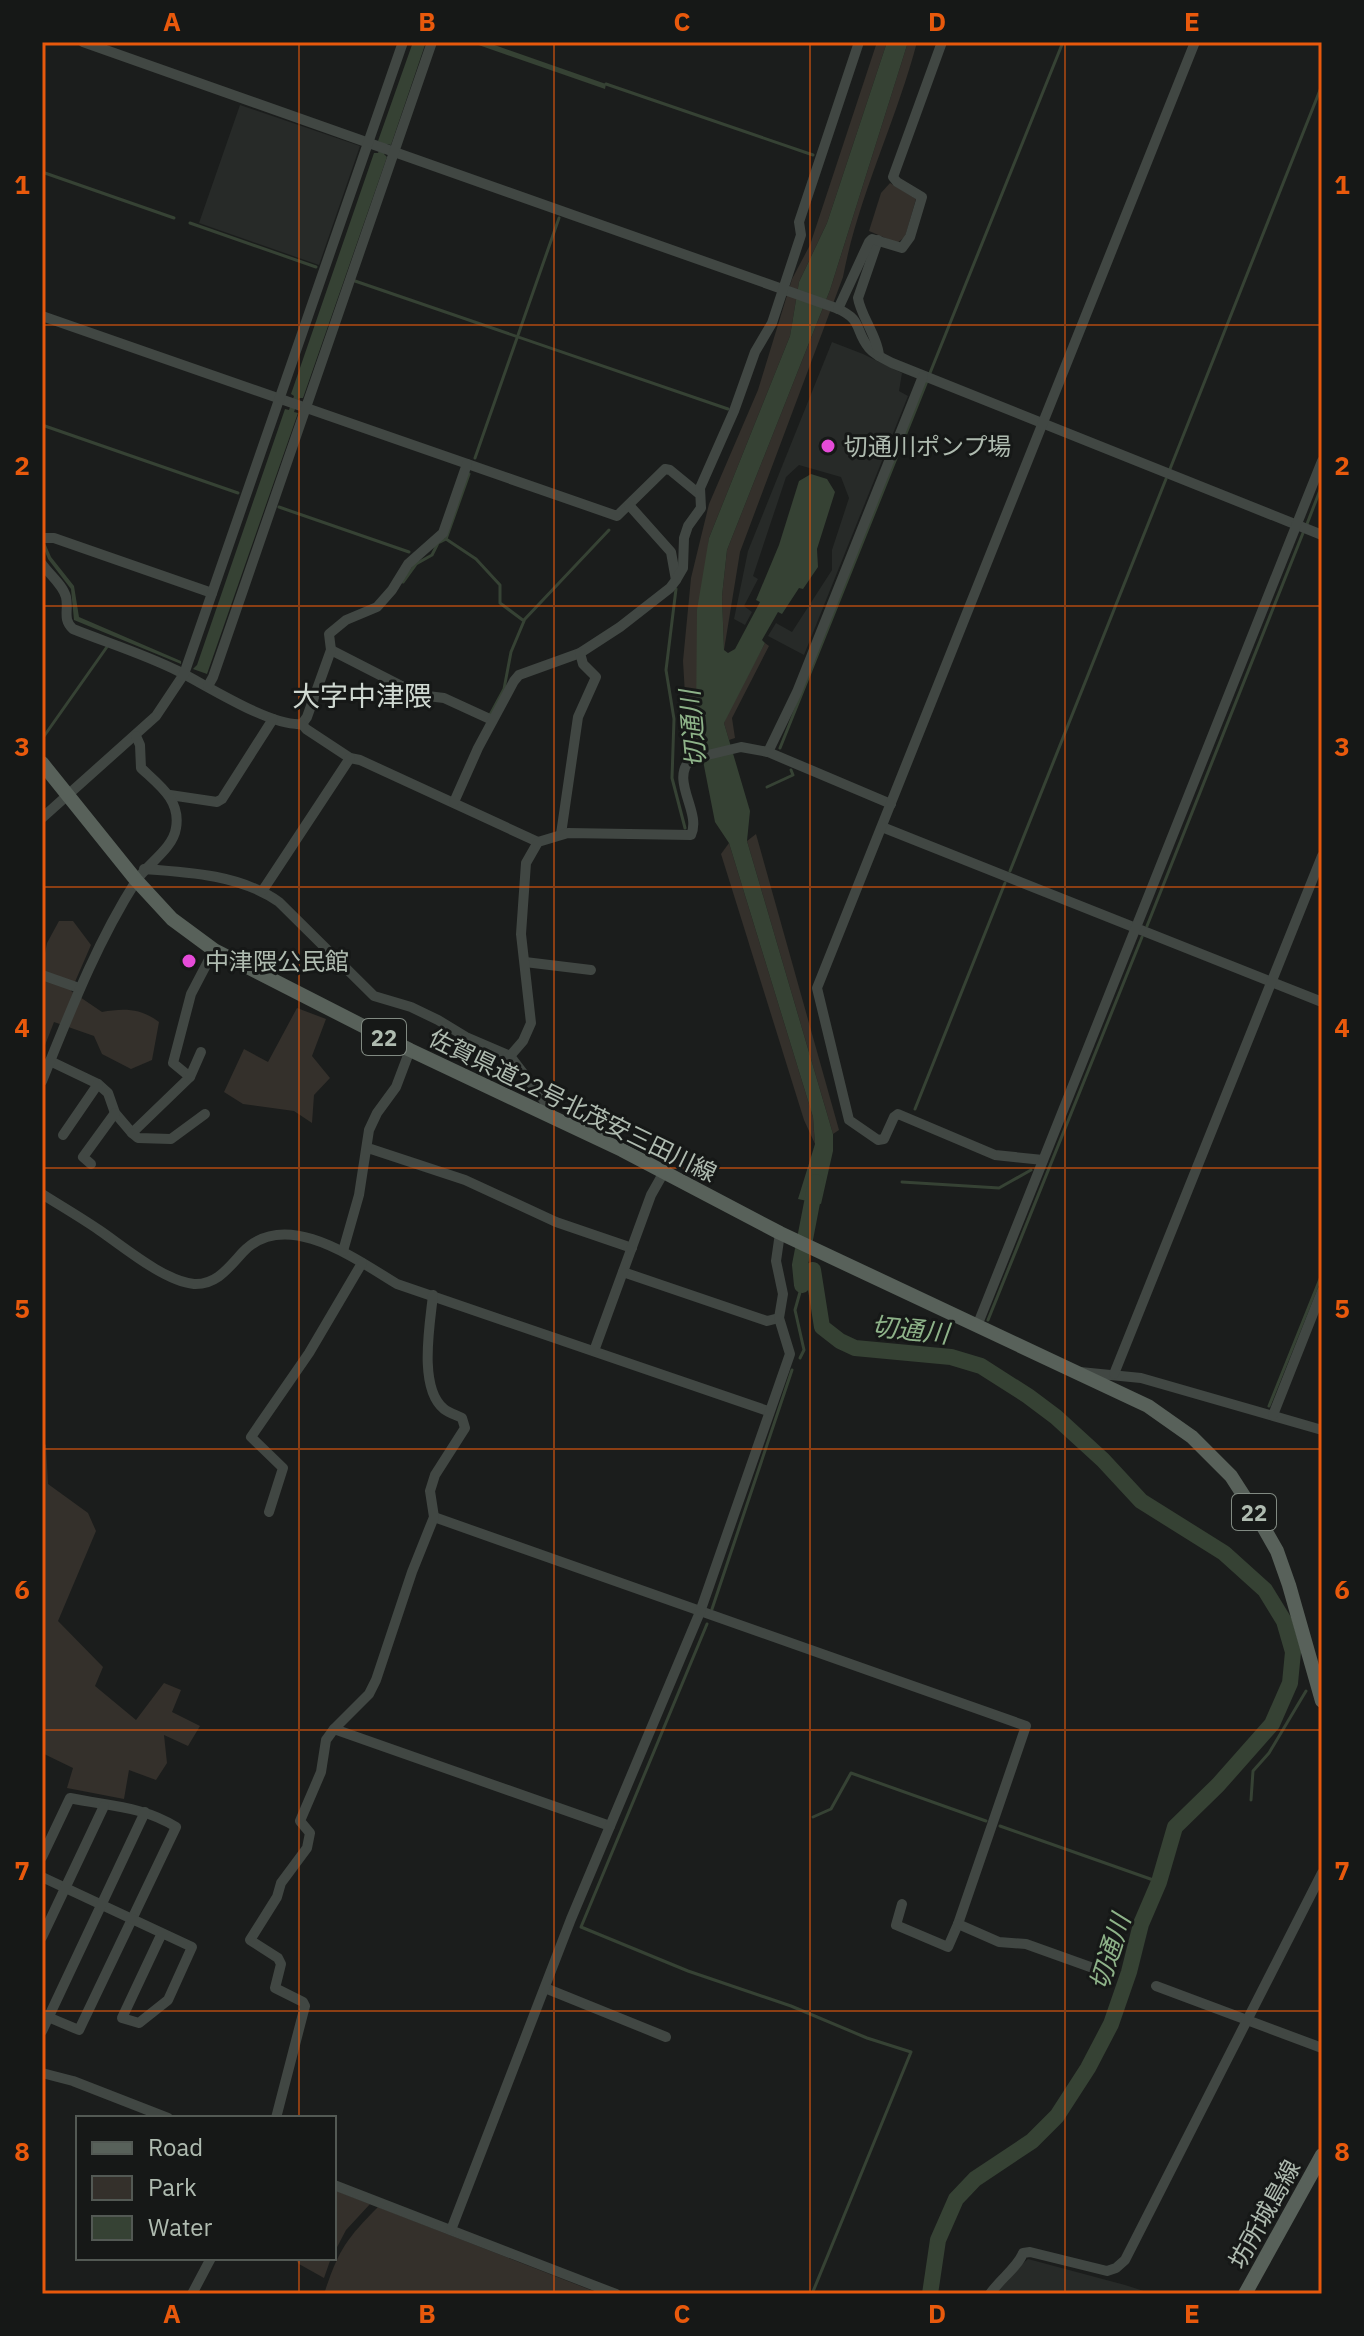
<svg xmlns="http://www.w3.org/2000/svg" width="1364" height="2336" font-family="'IBM Plex Sans','Noto Sans JP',sans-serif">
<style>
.built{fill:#272a28}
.green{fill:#34302b}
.water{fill:#364234}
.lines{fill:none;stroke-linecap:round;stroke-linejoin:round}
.stream{stroke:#364234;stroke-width:3}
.river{stroke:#364234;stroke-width:16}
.minor{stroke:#414743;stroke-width:10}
.major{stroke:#58615a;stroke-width:14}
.grid{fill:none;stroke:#e8590c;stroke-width:2;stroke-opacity:0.55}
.poi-dot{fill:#e54bd8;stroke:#161817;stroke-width:3}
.labels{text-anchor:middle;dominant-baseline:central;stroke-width:6;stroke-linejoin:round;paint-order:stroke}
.shield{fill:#161817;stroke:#818a82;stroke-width:2}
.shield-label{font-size:22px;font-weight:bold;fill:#afbbb0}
.poi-label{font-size:24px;fill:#afbbb0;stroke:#161817;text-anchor:start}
.street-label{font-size:24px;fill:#afbbb0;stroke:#161817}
.water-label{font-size:26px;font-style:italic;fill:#8eb389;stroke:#161817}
.quarter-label{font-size:28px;fill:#cfd8d1;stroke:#161817}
.neatline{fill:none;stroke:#e8590c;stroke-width:3}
.grid-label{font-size:26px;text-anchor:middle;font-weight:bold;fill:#e8590c}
</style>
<rect width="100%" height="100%" fill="#1b1d1c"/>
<g class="built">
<polygon points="240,105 360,146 319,265 199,223"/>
<polygon points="832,342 863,354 902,373 899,391 908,396 804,655 768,636 776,623 792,632 832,570 832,550 849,498 841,477 799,465 786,477 753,576 758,579 744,606 752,612 745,625 734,619 748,551"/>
<polygon points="1028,2259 1125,2285 1153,2294 993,2294 997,2286"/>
</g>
<g class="green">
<polygon points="877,42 887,42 827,223 799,282 790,336 709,538 696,725 700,747 687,728 683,661 691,578 709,504 758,390 792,279 810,245"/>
<path d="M 908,42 L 917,42 C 896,122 858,197 843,277 L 740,552 L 724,650 L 722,596 L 727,550 L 830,290 Z"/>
<polygon points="890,183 916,199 905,237 897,243 869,231 881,193"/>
<polygon points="765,643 769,646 732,718 735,738 729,740 724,723 728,711"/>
<polygon points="756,834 839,1130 833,1134 747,841"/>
<polygon points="729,843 813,1117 815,1144 804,1120 721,854"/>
<path d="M 59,921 L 73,921 L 91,945 L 71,991 L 102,1012 C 123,1008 141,1008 159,1022 L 152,1060 L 131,1069 L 102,1054 L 94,1036 L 54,1022 L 42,1053 L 42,968 L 47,943 Z"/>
<polygon points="297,1008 326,1019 312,1056 330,1078 314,1095 312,1123 294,1111 243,1104 224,1092 244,1049 268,1062"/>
<polygon points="42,1442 46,1445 48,1484 88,1513 96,1531 58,1621 103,1667 95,1686 136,1720 164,1683 181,1690 172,1712 200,1726 188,1746 164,1735 167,1763 156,1780 129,1770 124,1799 67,1788 73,1768 42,1753"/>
<polygon points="334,2190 370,2204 346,2230 334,2253"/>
<path d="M 378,2207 L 601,2294 L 324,2294 C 338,2251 346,2239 378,2207 Z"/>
<polygon points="294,2258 331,2258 324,2278 299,2264"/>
</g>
<g class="water">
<polygon points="413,42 426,42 391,145 387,144 384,154 387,157 303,398 299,398 294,412 298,413 207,674 193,669 197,665 285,409 289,410 294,396 291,394 374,153 378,153 382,143 378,141"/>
<polygon points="470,42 486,42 606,84 605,89"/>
<polygon points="887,42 908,42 830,290 727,550 722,596 724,650 728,653 735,649 760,602 756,600 779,545 799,481 811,474 827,479 835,492 817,549 818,567 803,589 799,588 782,614 778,612 762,640 765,643 724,723 750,811 747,841 833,1134 833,1151 821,1204 798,1199 815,1144 813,1117 729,843 715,822 696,725 697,610 709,538 790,336 799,282 827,223"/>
<polygon points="45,543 51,557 74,586 79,617 181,661 181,664 74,620 71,589 48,559 42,544"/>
</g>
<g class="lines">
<g class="stream">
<polyline points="606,84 813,155"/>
<polyline points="42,172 174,218"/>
<polyline points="190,223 316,267"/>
<polyline points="355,281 728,409"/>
<polyline points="930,373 1063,42"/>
<polyline points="42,425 238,493"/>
<polyline points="475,458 559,218"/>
<polyline points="1170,469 1322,85"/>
<polyline points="469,474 446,539 476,559 500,585 500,603 524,621 511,652 504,689 490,715"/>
<polyline points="279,507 409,552"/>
<polyline points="1307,524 1322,485"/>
<polyline points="403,582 416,564 432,555 438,543 446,539"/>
<polyline points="676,589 666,670 674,719 672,778 685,828"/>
<polyline points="524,620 609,530"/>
<polyline points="42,739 109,644"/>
<polyline points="780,748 927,381"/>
<polyline points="767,787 793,775 791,770"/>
<polyline points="1010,871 1166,479"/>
<polyline points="1147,926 1303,533"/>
<polyline points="915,1109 1005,883"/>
<polyline points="902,1182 999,1188 1031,1170"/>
<polyline points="988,1320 1142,937"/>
<polyline points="800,1358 804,1350 795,1310 802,1285"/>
<polyline points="1269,1406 1322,1274"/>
<polyline points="712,1609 792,1370"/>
<polyline points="707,1624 581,1927 688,1971 791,2006 867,2038 911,2052 812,2294"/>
<polyline points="1251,1800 1253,1771 1269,1753 1306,1691"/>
<polyline points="813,1817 831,1809 851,1773 986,1821"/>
<polyline points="1000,1826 1159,1882"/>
</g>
<polyline class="river" points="816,1182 800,1265 802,1285 813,1270 822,1327 840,1341 855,1348 951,1357 981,1366 1028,1396 1056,1417 1103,1460 1141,1501 1224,1553 1265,1590 1284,1621 1293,1652 1290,1683 1272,1724 1218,1785 1175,1827 1159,1882 1141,1924 1129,1972 1111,2024 1088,2068 1057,2116 1032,2141 975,2179 956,2199 938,2240 930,2294"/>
<g class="minor">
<path d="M 83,42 L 836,308 C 864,320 854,330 869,348 C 875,355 884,359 892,363 L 1322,535"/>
<path d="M 878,240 L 858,298 C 860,314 878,338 879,356"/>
<polyline points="838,309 869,242 872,239 902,248 910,237 922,197 897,182 893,177 942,42"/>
<polyline points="42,316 617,516 665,469 670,470 698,493"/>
<polyline points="629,505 671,552 676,580"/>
<polyline points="42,538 54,538 212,593"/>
<path d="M 42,564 C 49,574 63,585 66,597 C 69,610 62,619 73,629 C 108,643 144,654 178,671 C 208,686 271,727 302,724"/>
<polyline points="331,650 419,695 444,698 492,720"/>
<polyline points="208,686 213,677 432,42"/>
<polyline points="302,724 307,717 331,650 329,634 346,620 377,607 392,590 408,564 443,533 467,464"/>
<polyline points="302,724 306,729 350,758 360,760 538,842"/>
<polyline points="768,752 797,692 923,376"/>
<polyline points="170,795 217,802 222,799 273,719"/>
<polyline points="454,802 478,748 514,681 519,675 580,653 620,627 670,588 676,580 683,568 684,538 688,526 701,508 700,488 734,411 755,352 772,323 801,235 799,222 859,42"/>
<polyline points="42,818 156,716 184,674 403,42"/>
<polyline points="882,827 1322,1002"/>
<polyline points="561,834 578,717 596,677 583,664 580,653"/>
<path d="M 144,869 C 189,872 241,875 279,902 L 374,996 L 411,1007 L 438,1020 L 466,1037 L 510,1056 L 549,1107 L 547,1114"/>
<polyline points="263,890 350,758"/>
<polyline points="525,962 591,970"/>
<polyline points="42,975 79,988"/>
<path d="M 510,1056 L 523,1041 L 531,1023 L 521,934 L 526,863 L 538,842 L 568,833 L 691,835 C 702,812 669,780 691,759 L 741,747 L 768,752 L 891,804"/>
<polyline points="50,1061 98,1084 108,1093 115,1113 132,1133 190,1077 173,1063 191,994 214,950"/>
<polyline points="190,1077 201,1052"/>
<path d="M 42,1081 C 70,1012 96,944 136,881 C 147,864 173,849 176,828 C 181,800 159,785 141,768 L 140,745 L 136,736"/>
<polyline points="132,1133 138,1138 171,1139 205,1114"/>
<polyline points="63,1135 98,1084"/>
<polyline points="367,1150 371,1149 465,1180 556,1222 632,1248"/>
<polyline points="1043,1160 995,1155 898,1114 894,1117 884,1139 878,1140 849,1120 817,988 1195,42"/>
<polyline points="91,1164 83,1157 115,1113"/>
<path d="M 42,1194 C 61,1206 80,1217 99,1230 C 124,1247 164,1281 194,1284 C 217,1285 229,1267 243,1252 C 286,1207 357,1260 397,1284 L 768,1411"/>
<polyline points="343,1251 359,1195 369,1130 377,1113 396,1087 410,1050"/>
<polyline points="623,1272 767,1321 779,1318"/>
<polyline points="977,1326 1322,461"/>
<polyline points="594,1351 651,1195 664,1172"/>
<polyline points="1080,1372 1141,1378 1322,1430"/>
<polyline points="1114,1374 1322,856"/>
<polyline points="1273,1415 1322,1291"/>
<polyline points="269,1512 283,1468 251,1437 309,1353 362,1263"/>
<polyline points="434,1517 1026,1726 958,1924 948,1947 896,1925 902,1904"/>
<polyline points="334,1729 610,1826"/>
<path d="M 42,1857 L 70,1798 C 107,1806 143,1806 176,1827 L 79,2030 L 48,2017"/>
<polyline points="42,1877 192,1947 168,2000 139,2023 122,2018 162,1933"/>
<polyline points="958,1924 999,1942 1026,1944 1107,1973"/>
<polyline points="42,1937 104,1806"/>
<polyline points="1156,1986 1322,2048"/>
<polyline points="545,1988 666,2037"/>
<polyline points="42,2031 145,1812"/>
<polyline points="42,2073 73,2081 168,2118"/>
<path d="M 276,2118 L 305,2006 L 303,2002 L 275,1988 L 281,1964 L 278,1958 L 250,1940 L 277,1897 L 281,1883 L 307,1848 L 310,1833 L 300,1821 L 321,1772 L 326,1740 L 334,1729 L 369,1694 L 376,1680 L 412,1572 L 434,1517 L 430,1491 L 435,1475 L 465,1428 L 462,1418 C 456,1415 449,1413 444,1409 C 418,1388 430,1324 433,1295"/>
<polyline points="334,2185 616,2294"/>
<polyline points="451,2230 571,1919 700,1612 790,1354 779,1318 783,1294 776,1261 780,1233"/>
<polyline points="192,2294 211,2258"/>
<path d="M 990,2294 C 999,2280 1018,2267 1023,2253 L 1030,2252 L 1107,2271 L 1116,2268 L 1125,2260 L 1322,1873"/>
</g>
<g class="major">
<polyline points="42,763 136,880 172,919 214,950 410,1050 622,1150 780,1233 1148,1406 1192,1437 1231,1476 1260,1521 1277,1551 1289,1585 1322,1701"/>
<polyline points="1245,2294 1322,2155"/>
</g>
</g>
<path class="grid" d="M 299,42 L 299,2118M 554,42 L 554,2294M 810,42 L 810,2294M 1065,42 L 1065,2294M 42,325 L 1322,325M 42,606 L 1322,606M 42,887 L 1322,887M 42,1168 L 1322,1168M 42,1449 L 1322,1449M 42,1730 L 1322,1730M 42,2011 L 1322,2011M 299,2258 L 299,2294"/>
<g class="poi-dot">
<circle cx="828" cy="446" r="8"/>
<circle cx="189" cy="961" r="8"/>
</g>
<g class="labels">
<g class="shield">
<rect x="362" y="1019" width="44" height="36" rx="6"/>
<rect x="1232" y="1494" width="44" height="36" rx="6"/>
</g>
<g class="shield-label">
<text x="384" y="1037">22</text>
<text x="1254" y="1512">22</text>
</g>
<g class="poi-label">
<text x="844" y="446">切通川ポンプ場</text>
<text x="205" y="961">中津隈公民館</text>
</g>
<g class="street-label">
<text transform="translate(573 1105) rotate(26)">佐賀県道22号北茂安三田川線</text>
<text transform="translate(1264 2214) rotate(-61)">坊所城島線</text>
</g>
<g class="water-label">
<text transform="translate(692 729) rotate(-95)">切通川</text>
<text transform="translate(910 1329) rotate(6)">切通川</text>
<text transform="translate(1109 1952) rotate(-72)">切通川</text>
</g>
<g class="quarter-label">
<text x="362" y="695">大字中津隈</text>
</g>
</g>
<rect width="1364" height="2336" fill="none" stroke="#161817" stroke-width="88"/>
<rect x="76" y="2116" width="260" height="144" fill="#161817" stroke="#535954" stroke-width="2"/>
<rect x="92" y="2142" width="40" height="12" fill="#58615a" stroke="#535954" stroke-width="2"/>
<text x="148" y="2156" font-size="24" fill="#afbbb0">Road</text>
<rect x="92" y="2176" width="40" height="24" fill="#34302b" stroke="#535954" stroke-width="2"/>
<text x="148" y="2196" font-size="24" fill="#afbbb0">Park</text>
<rect x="92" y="2216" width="40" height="24" fill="#364234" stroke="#535954" stroke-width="2"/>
<text x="148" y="2236" font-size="24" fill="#afbbb0">Water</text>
<rect x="44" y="44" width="1276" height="2248" class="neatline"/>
<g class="grid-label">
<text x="172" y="31">A</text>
<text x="427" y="31">B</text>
<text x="682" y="31">C</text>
<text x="937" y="31">D</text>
<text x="1192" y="31">E</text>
<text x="22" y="194">1</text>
<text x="1342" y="194">1</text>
<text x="22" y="475">2</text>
<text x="1342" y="475">2</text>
<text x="22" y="756">3</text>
<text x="1342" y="756">3</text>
<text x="22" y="1037">4</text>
<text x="1342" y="1037">4</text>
<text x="22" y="1318">5</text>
<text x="1342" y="1318">5</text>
<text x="22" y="1599">6</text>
<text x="1342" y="1599">6</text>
<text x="22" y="1880">7</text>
<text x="1342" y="1880">7</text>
<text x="22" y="2161">8</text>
<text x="1342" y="2161">8</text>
<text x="172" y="2323">A</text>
<text x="427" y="2323">B</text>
<text x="682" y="2323">C</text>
<text x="937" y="2323">D</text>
<text x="1192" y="2323">E</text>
</g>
</svg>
